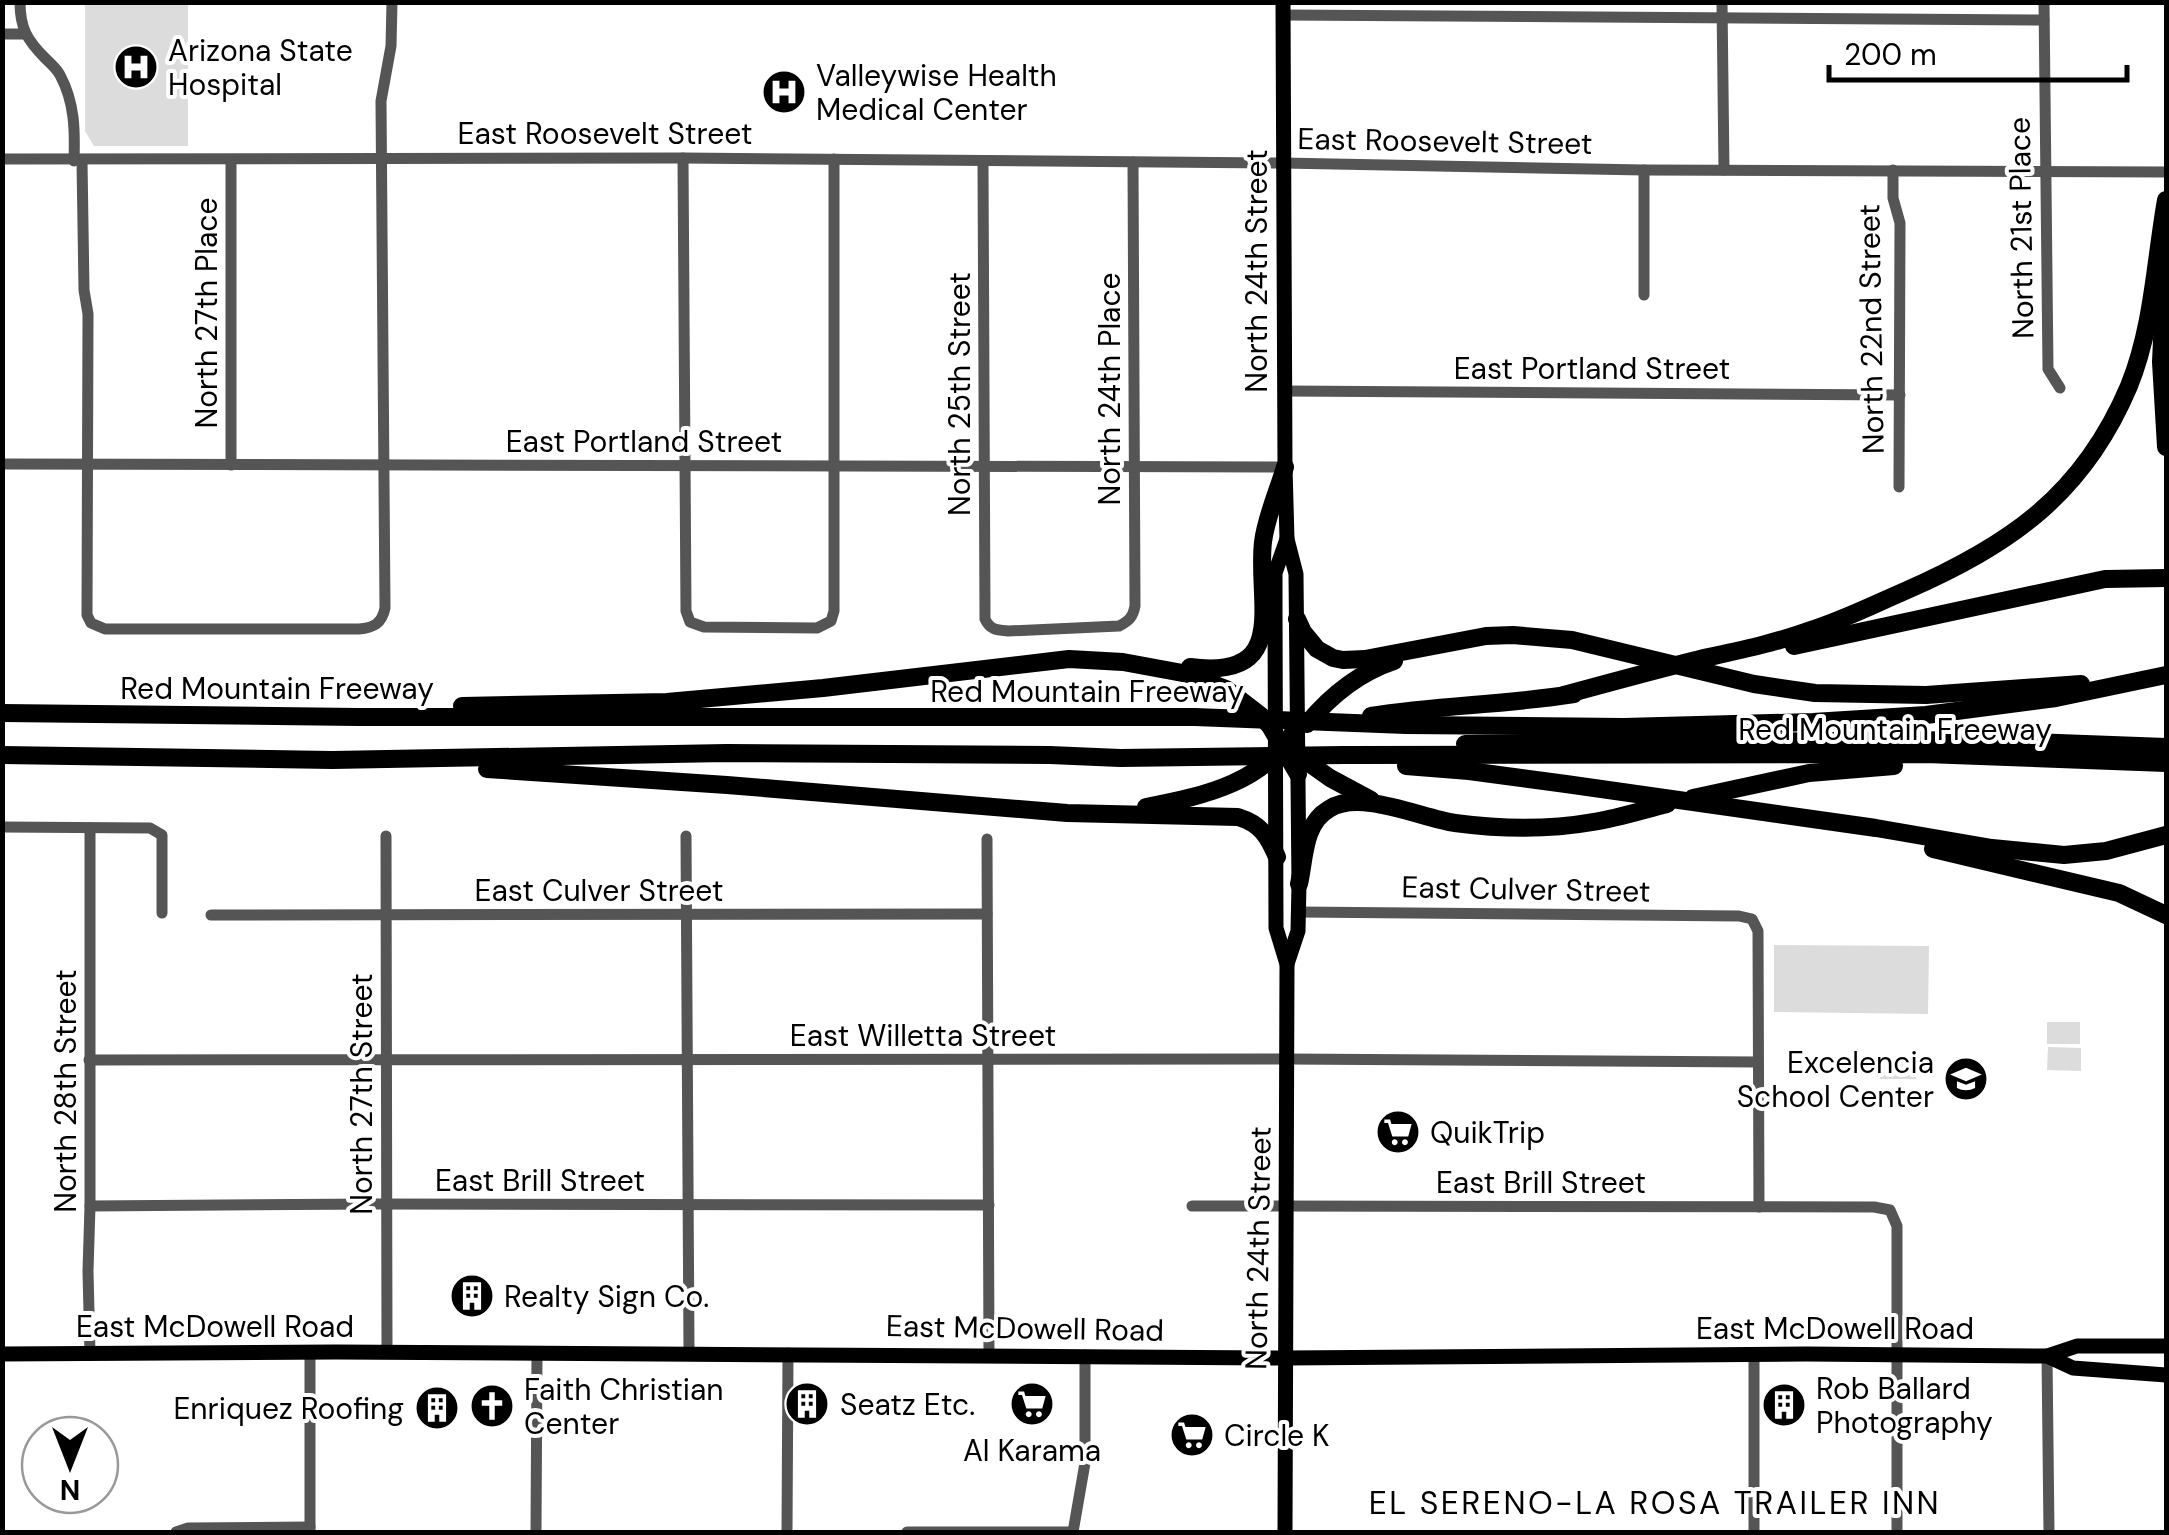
<svg xmlns="http://www.w3.org/2000/svg" width="2169" height="1535" font-family="'DM Sans',sans-serif">
<style>
.green{fill:#dcdcdc}
.lines{fill:none;stroke-linecap:round;stroke-linejoin:round}
.minor{stroke:#555;stroke-width:11}
.major{stroke:#000;stroke-width:15}
.highway{stroke:#000;stroke-width:18}
.labels{text-anchor:middle;dominant-baseline:central;stroke-width:8;stroke-linejoin:round;paint-order:stroke}
.poi-label{font-size:30px;fill:#000;stroke:#fff;text-anchor:start}
.street-label{font-size:30px;fill:#000;stroke:#fff}
.neighbourhood-label{font-size:32px;letter-spacing:2.5px;fill:#000;stroke:#fff}
</style>
<rect width="100%" height="100%" fill="#fff"/>
<g class="green">
<polygon points="85,3 188,3 188,146 94,146 85,131"/>
<polygon points="1774,945 1929,946 1928,1014 1774,1012"/>
<rect x="2047" y="1022" width="33" height="22"/>
<polygon points="2048,1047 2081,1048 2081,1071 2047,1070"/>
<rect x="1880" y="1056" width="36" height="23"/>
</g>
<g class="lines">
<g class="minor">
<path d="M 20,2 C 20,28 27,40 45,58 C 50,63 57,69 60,75 C 75,103 75,131 74,161"/>
<polyline points="1722,2 1724,170"/>
<polyline points="2044,2 2048,369 2060,388"/>
<polyline points="1283,15 2044,20"/>
<polyline points="2,34 25,34"/>
<polyline points="683,158 686,611 690,622 704,627 817,628 831,621 834,611 834,159"/>
<polyline points="2,159 683,158 1283,163 1644,170 2166,172"/>
<polyline points="231,160 231,465"/>
<path d="M 82,161 L 84,290 L 88,314 L 87,615 L 91,623 L 105,629 L 359,629 C 374,628 382,623 385,608 L 381,101 L 391,46 L 392,2"/>
<path d="M 983,161 L 985,619 C 990,630 997,630 1008,631 L 1119,626 C 1129,621 1133,617 1135,606 L 1133,162"/>
<polyline points="1644,170 1644,295"/>
<polyline points="1893,170 1893,198 1900,223 1899,487"/>
<polyline points="1285,391 1900,395"/>
<polyline points="2,464 1285,467"/>
<polyline points="2,827 150,828 162,835 162,913"/>
<polyline points="90,828 90,1206 88,1271 90,1354"/>
<polyline points="386,836 387,1352"/>
<polyline points="686,836 689,1353"/>
<polyline points="987,839 989,1355"/>
<polyline points="1298,912 1739,916 1752,919 1758,931 1759,1207"/>
<polyline points="211,915 987,914"/>
<polyline points="89,1060 1287,1059 1757,1062"/>
<polyline points="90,1206 376,1204 989,1205"/>
<polyline points="1192,1206 1874,1207 1890,1210 1897,1226 1897,1532"/>
<polyline points="2047,1356 2049,1532"/>
<polyline points="176,1532 188,1528 310,1527"/>
<polyline points="310,1532 310,1352"/>
<polyline points="536,1532 537,1353"/>
<polyline points="787,1532 788,1353"/>
<polyline points="907,1532 1073,1532"/>
<polyline points="1073,1532 1085,1463 1085,1355"/>
<polyline points="1754,1532 1754,1354"/>
</g>
<g class="major">
<polyline points="1283,2 1285,467 1287,539 1296,574 1299,884 1298,931 1287,964"/>
<polyline points="2,1354 336,1352 1285,1358 1806,1354 2047,1356 2077,1346 2166,1346"/>
<polyline points="2047,1356 2073,1368 2166,1375"/>
<polyline points="1285,1532 1287,964 1276,928 1275,604 1275,573 1287,539"/>
</g>
<g class="highway">
<polyline points="2165,276 2161,362 2166,447"/>
<polyline points="1297,619 1303,632 1317,649 1333,658 1343,660 1365,659 1486,636 1513,635 1572,640 1754,684 1815,693 1926,695 2081,684"/>
<polyline points="1794,646 2105,579 2166,578"/>
<path d="M 1190,667 C 1291,680 1256,603 1263,542 C 1266,517 1278,491 1285,467"/>
<path d="M 1564,695 C 1608,683 1652,671 1696,660 C 1736,651 1776,643 1814,629 C 1845,619 1875,604 1905,591 C 2010,545 2083,495 2129,386 C 2153,327 2155,262 2166,200"/>
<polyline points="462,706 667,702 823,688 1069,659 1123,662 1188,674 1226,689 1261,716 1270,726 1298,774"/>
<polyline points="2,713 358,717 1195,717 1406,725 1624,727 1813,722 1926,715 2056,698 2166,675"/>
<path d="M 1371,716 C 1438,705 1506,705 1574,694"/>
<path d="M 1307,724 C 1331,695 1358,673 1394,661"/>
<polyline points="1465,744 1982,740 2166,747"/>
<polyline points="2,755 332,760 727,753 1050,755 1120,758 1344,755 1926,754 2166,763"/>
<polyline points="1299,756 1330,778 1371,800"/>
<polyline points="1406,766 1469,771 1566,784 1876,828 1992,848 2064,855 2106,851 2166,835"/>
<path d="M 487,769 L 727,785 L 1067,813 L 1238,817 C 1261,824 1268,836 1277,857"/>
<polyline points="1693,798 1809,773 1894,766"/>
<path d="M 1146,807 C 1204,796 1269,782 1298,724"/>
<polyline points="1933,849 2119,893 2166,915"/>
<path d="M 1299,884 C 1305,858 1303,824 1329,809 C 1360,789 1421,818 1455,823 C 1500,829 1548,830 1593,822 C 1618,818 1643,810 1667,804"/>
</g>
</g>
<defs>
<symbol id="hospital-disc" viewBox="-11 -11 22 22"><circle r="9.5" fill="#000" stroke="#fff"/><path d="M-5-5h3v3.5h4V-5h3V5h-3V1.5h-4V5h-3Z" fill="#fff"/></symbol>
<symbol id="school-disc" viewBox="-11 -11 22 22"><circle r="9.5" fill="#000" stroke="#fff"/><path d="M0-5L7-2L0 1L-7-2ZM-4 1L0 2.5L4 1V4Q0 6-4 4Z" fill="#fff"/></symbol>
<symbol id="supermarket-disc" viewBox="-11 -11 22 22"><circle r="9.5" fill="#000" stroke="#fff"/><path d="M-6-5.5h2.5l.6 2H6L4.5 2H-2.5L-4.4-4H-6ZM-1.5 3.2a1.3 1.3 0 1 0 .1 0ZM3 3.2a1.3 1.3 0 1 0 .1 0Z" fill="#fff"/></symbol>
<symbol id="building-disc" viewBox="-11 -11 22 22"><circle r="9.5" fill="#000" stroke="#fff"/><path d="M-4-6H4V6H1V3H-1V6H-4ZM-2.5-4.3h1.7v1.8h-1.7ZM.8-4.3h1.7v1.8H.8ZM-2.5-1h1.7V.8h-1.7ZM.8-1h1.7V.8H.8Z" fill="#fff"/></symbol>
<symbol id="church-disc" viewBox="-11 -11 22 22"><circle r="9.5" fill="#000" stroke="#fff"/><path d="M-1.2-6h2.4v3.5h3.3v2.4h-3.3V6h-2.4V-.1h-3.3v-2.4h3.3Z" fill="#fff"/></symbol>
</defs>
<g fill-rule="evenodd">
<use href="#hospital-disc" x="111" y="42" width="50" height="50"/>
<use href="#hospital-disc" x="759" y="67" width="50" height="50"/>
<use href="#school-disc" x="1941" y="1054" width="50" height="50"/>
<use href="#supermarket-disc" x="1373" y="1107" width="50" height="50"/>
<use href="#building-disc" x="447" y="1271" width="50" height="50"/>
<use href="#building-disc" x="782" y="1379" width="50" height="50"/>
<use href="#supermarket-disc" x="1007" y="1379" width="50" height="50"/>
<use href="#building-disc" x="1759" y="1380" width="50" height="50"/>
<use href="#church-disc" x="467" y="1381" width="50" height="50"/>
<use href="#building-disc" x="412" y="1383" width="50" height="50"/>
<use href="#supermarket-disc" x="1167" y="1410" width="50" height="50"/>
</g>
<g class="labels">
<g class="poi-label">
<text x="168" y="50">Arizona State<tspan x="168" dy="34">Hospital</tspan></text>
<text x="816" y="75">Valleywise Health<tspan x="816" dy="34">Medical Center</tspan></text>
<text x="1934" y="1062" text-anchor="end">Excelencia<tspan x="1934" dy="34">School Center</tspan></text>
<text x="1430" y="1132">QuikTrip</text>
<text x="504" y="1296">Realty Sign Co.</text>
<text x="1816" y="1388">Rob Ballard<tspan x="1816" dy="34">Photography</tspan></text>
<text x="524" y="1389">Faith Christian<tspan x="524" dy="34">Center</tspan></text>
<text x="840" y="1404">Seatz Etc.</text>
<text x="404" y="1408" text-anchor="end">Enriquez Roofing</text>
<text x="1224" y="1435">Circle K</text>
<text x="1032" y="1450" text-anchor="middle">Al Karama</text>
</g>
<g class="street-label">
<text x="605" y="133">East Roosevelt Street</text>
<text transform="translate(1445 141) rotate(1)">East Roosevelt Street</text>
<text transform="translate(2021 228) rotate(-91)">North 21st Place</text>
<text transform="translate(1256 271) rotate(-90)">North 24th Street</text>
<text transform="translate(206 313) rotate(-90)">North 27th Place</text>
<text transform="translate(1871 329) rotate(-91)">North 22nd Street</text>
<text x="1592" y="368">East Portland Street</text>
<text transform="translate(1109 389) rotate(-90)">North 24th Place</text>
<text transform="translate(959 394) rotate(-90)">North 25th Street</text>
<text x="644" y="441">East Portland Street</text>
<text x="277" y="688">Red Mountain Freeway</text>
<text x="1087" y="691">Red Mountain Freeway</text>
<text x="1895" y="729">Red Mountain Freeway</text>
<text transform="translate(1526 889) rotate(1)">East Culver Street</text>
<text x="599" y="890">East Culver Street</text>
<text x="923" y="1035">East Willetta Street</text>
<text transform="translate(65 1091) rotate(-90)">North 28th Street</text>
<text transform="translate(361 1094) rotate(-90)">North 27th Street</text>
<text x="540" y="1180">East Brill Street</text>
<text x="1541" y="1182">East Brill Street</text>
<text transform="translate(1258 1248) rotate(-89)">North 24th Street</text>
<text x="215" y="1326">East McDowell Road</text>
<text transform="translate(1025 1328) rotate(1)">East McDowell Road</text>
<text x="1835" y="1328">East McDowell Road</text>
</g>
<g class="neighbourhood-label">
<text x="1655" y="1503">EL SERENO-LA ROSA TRAILER INN</text>
</g>
</g>
<rect width="2169" height="1535" fill="none" stroke="#000000" stroke-width="10"/>
<g transform="translate(70 1465) rotate(180)"><circle r="48" fill="#ffffff" stroke="#999999" stroke-width="2.5"/>
<path d="M0-8L18 38L0 25L-18 38Z" fill="#000000"/>
<text y="-15" font-size="28" font-weight="bold" text-anchor="middle" fill="#000000">N</text>
</g>
<path d="M1829 65v15h298v-15" fill="none" stroke="#000000" stroke-width="5"/>
<text x="1844" y="65" font-size="30" fill="#000000" stroke="#ffffff" stroke-width="8" paint-order="stroke">200 m</text>
</svg>
